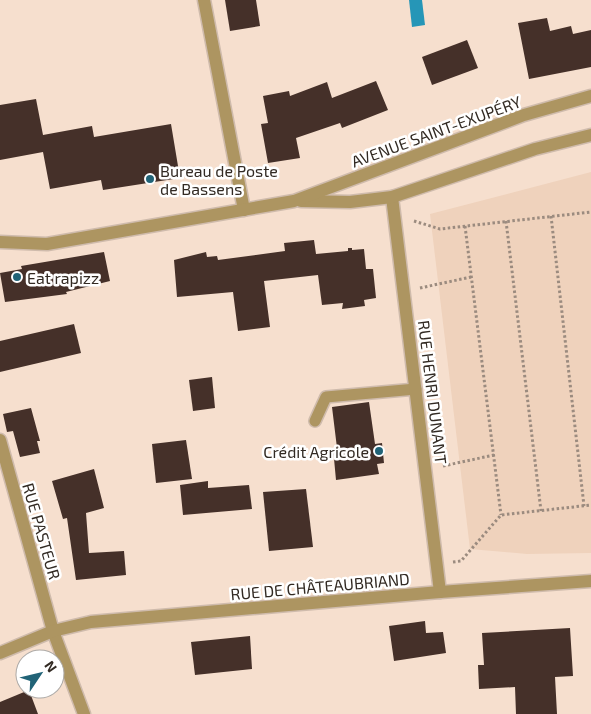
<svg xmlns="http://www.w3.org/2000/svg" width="591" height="714" font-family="'Exo 2',sans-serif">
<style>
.built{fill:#efd2bc}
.water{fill:#2696b7}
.building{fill:#453029}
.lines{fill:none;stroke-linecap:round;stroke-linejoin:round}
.lane-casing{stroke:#cfbbac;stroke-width:14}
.street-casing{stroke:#cfbbac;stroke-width:15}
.path{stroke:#9b8b7f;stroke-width:3;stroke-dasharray:2.5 2.5;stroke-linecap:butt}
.lane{stroke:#ad9561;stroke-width:11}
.street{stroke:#ad9561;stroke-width:12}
.poi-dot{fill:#216377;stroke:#fff;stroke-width:2}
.labels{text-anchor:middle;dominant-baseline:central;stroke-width:5;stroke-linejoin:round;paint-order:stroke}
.street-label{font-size:16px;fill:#322a23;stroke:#fff}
.poi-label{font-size:16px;fill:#322a23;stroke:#fff;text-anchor:start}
</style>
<rect width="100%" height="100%" fill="#f6dfce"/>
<polygon class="built" points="591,172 591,553 527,554 470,549 430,214"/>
<polygon class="water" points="409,0 422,0 425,25 412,27"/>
<g class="building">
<polygon points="225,0 256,0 260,26 230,31"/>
<polygon points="547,18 550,31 571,26 573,34 591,30 591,67 529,79 518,23"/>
<polygon points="467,40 478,68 432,85 422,57"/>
<polygon points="376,81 388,110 342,128 340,123 296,138 300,158 268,163 261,124 268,123 263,96 289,91 290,96 327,82 332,98"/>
<polygon points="36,99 43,135 92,126 94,137 171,124 180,178 103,190 101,180 50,189 43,152 0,160 0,105"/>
<polygon points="314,240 316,254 348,251 348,248 352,248 352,250 364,249 366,269 373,269 376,298 364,300 365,306 342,309 343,303 322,305 318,275 264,281 270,327 238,331 233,292 177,297 174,260 206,252 207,257 217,256 218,260 285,251 284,243"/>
<polygon points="104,252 110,281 66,292 67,294 5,302 0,273 22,269 21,266"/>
<polygon points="74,324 81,353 0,372 0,341"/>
<polygon points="212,377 215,408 193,411 189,380"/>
<polygon points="369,402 375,444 382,443 384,463 377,464 379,474 336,480 333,448 337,448 332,407"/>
<polygon points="31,408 40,441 37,441 40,453 20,457 13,431 7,432 3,414"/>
<polygon points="186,440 192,479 156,483 152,444"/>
<polygon points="94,469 104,508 86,513 89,553 124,551 126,575 76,580 67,518 63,519 52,481"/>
<polygon points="208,481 208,488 249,485 252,509 183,515 180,485"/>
<polygon points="306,489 313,547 269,551 263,492"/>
<polygon points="425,621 426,633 443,632 446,653 394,661 389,626"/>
<polygon points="570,628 573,676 555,677 557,714 516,714 515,687 479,689 478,665 484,665 482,633"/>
<polygon points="250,636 252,669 195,675 191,642"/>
<polygon points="29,690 38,714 0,714 0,702"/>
</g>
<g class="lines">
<defs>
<polyline id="lane" points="315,421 326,397 416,389"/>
<g id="street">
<polyline points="204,0 244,210"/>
<polyline points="392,197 440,592"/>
<polyline points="301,201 350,202 392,197 535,149 591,135"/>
<polyline points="0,242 47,244 294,201 524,115 591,96"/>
<polyline points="0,440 53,631 84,714"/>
<polyline points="0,653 53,631 91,622 440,592 591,581"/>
</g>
</defs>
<use href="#lane" class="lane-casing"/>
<use href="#street" class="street-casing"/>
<g class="path">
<polyline points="551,216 584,506"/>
<polyline points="414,221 440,229 591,212"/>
<polyline points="506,221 541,511"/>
<polyline points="465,226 501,515"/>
<polyline points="420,288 471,277"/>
<polyline points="443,466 494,455"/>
<polyline points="453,562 461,561 501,515 591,505"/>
</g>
<use href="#lane" class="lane"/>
<use href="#street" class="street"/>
</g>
<g class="poi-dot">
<circle cx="150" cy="179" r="5"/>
<circle cx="17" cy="277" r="5"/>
<circle cx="379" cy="451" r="5"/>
</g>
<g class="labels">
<g class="street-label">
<text transform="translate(436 131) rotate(-20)">AVENUE SAINT-EXUPÉRY</text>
<text transform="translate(433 392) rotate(83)">RUE HENRI DUNANT</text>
<text transform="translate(42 531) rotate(74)">RUE PASTEUR</text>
<text transform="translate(320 586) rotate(-5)">RUE DE CHÂTEAUBRIAND</text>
</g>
<g class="poi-label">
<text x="160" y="170">Bureau de Poste<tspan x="160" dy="18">de Bassens</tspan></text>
<text x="27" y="277">Eat rapizz</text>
<text x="369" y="451" text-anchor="end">Crédit Agricole</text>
</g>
</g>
<g transform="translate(40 674) rotate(55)"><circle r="24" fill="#ffffff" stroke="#adaaa7"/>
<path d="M0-4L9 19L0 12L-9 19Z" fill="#216377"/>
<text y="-8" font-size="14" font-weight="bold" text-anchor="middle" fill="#322a23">N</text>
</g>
</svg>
